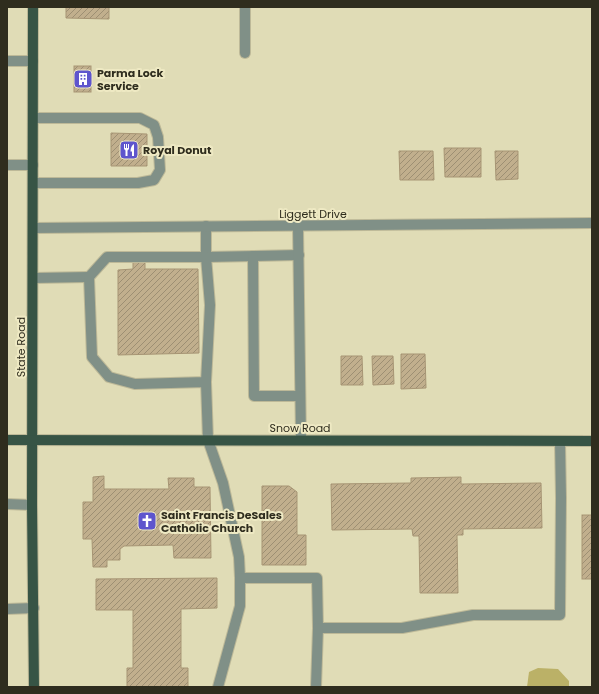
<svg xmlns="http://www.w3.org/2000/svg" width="599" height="694" font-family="Poppins,sans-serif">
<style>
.green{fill:#bbb167}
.building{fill:url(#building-hatch);stroke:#a79574}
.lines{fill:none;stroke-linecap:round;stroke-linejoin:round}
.minor-casing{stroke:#bdb998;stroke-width:12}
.major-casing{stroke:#bdb998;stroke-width:12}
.minor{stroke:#809087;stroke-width:10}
.major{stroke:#375445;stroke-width:10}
.labels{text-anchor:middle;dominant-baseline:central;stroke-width:4;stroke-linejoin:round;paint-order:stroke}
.poi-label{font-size:11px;font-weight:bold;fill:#2f2d1e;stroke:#eee9c3;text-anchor:start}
.street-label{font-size:11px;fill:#2f2d1e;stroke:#eee9c3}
</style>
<defs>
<pattern id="building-hatch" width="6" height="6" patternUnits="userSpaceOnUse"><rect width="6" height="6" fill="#c1af8d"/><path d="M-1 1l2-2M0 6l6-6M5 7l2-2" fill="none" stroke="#9d8f73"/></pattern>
</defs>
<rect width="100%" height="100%" fill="#e0dcb6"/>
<polygon class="green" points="538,668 558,669 569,681 569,687 527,687 529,672"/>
<g class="building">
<polygon points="66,7 109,7 109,19 66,18"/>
<rect x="74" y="66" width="17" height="26"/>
<polygon points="111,133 147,134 147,166 111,166"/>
<polygon points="444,148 481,148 481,177 445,177"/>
<polygon points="399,151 433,151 434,180 400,180"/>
<polygon points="495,151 518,151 518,179 496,180"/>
<polygon points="133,259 145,259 145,269 198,269 199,353 118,355 118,270 133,269"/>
<polygon points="401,354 425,354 426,388 401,389"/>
<polygon points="341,356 362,356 363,385 341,385"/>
<polygon points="372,356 393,356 394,384 373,385"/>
<polygon points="104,476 104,489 169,489 168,478 194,478 194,487 210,487 211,558 174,558 173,545 124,546 120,549 120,560 107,560 107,567 93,567 92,539 83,539 83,502 93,502 93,477"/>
<polygon points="461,477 461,484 541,483 542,528 463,529 463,535 457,535 458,593 420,593 419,536 413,536 412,529 332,530 331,484 411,483 411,478"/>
<polygon points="262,486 289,486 297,492 297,535 306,535 306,565 262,565"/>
<rect x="582" y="515" width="10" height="64"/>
<polygon points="217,578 217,608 181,609 181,668 188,668 188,687 127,687 127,668 133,668 133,610 96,610 96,579"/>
</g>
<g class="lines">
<defs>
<g id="minor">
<polyline points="245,7 245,53"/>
<polyline points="7,61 33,61"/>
<polyline points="33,118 140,118 154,125 158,137 160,170 154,180 138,183 33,183"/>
<polyline points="7,165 33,165"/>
<polyline points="206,226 206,257 299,255"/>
<polyline points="298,226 301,440"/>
<polyline points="33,228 592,223"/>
<polyline points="253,256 254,396 300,396"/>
<polyline points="33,278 89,277"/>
<polyline points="206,382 135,384 109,377 92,357 89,277 107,257 206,257 210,305 206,382 208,440 223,483 239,557 240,578 317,578 318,628 402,628 473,615 560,615 561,498 560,441"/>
<polyline points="7,504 32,505"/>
<polyline points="7,609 34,608"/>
<polyline points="218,687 240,606 240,578"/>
<polyline points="316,687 318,628"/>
</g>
<g id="major">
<polyline points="33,7 32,505 34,687"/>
<polyline points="7,440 592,441"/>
</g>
</defs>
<use href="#minor" class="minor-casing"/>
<use href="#major" class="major-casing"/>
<use href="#minor" class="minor"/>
<use href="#major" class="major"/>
</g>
<defs>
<symbol id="building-square" viewBox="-11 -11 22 22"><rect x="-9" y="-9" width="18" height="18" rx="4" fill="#5e55cd" stroke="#eee9c3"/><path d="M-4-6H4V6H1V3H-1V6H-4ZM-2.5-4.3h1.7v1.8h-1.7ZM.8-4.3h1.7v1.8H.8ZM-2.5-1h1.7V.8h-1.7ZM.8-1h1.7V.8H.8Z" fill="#fff"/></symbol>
<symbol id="restaurant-square" viewBox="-11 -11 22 22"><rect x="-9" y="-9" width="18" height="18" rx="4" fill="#5e55cd" stroke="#eee9c3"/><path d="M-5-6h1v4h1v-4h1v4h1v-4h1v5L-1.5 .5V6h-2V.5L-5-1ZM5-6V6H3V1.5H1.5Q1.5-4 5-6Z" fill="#fff"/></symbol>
<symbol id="church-square" viewBox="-11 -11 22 22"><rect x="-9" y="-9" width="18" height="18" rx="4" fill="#5e55cd" stroke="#eee9c3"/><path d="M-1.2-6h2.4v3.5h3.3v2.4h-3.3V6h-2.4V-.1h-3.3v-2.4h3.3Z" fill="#fff"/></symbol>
</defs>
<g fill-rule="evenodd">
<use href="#building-square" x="72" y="68" width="22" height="22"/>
<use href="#restaurant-square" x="118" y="139" width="22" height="22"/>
<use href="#church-square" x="136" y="510" width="22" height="22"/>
</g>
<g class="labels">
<g class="poi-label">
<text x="97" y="73">Parma Lock<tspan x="97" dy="13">Service</tspan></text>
<text x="143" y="150">Royal Donut</text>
<text x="161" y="515">Saint Francis DeSales<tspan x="161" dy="13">Catholic Church</tspan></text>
</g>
<g class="street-label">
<text x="313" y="214">Liggett Drive</text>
<text transform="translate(21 347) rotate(-90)">State Road</text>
<text x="300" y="428">Snow Road</text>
</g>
</g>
<rect width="599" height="694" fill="none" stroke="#2f2d1e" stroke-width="16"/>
</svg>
